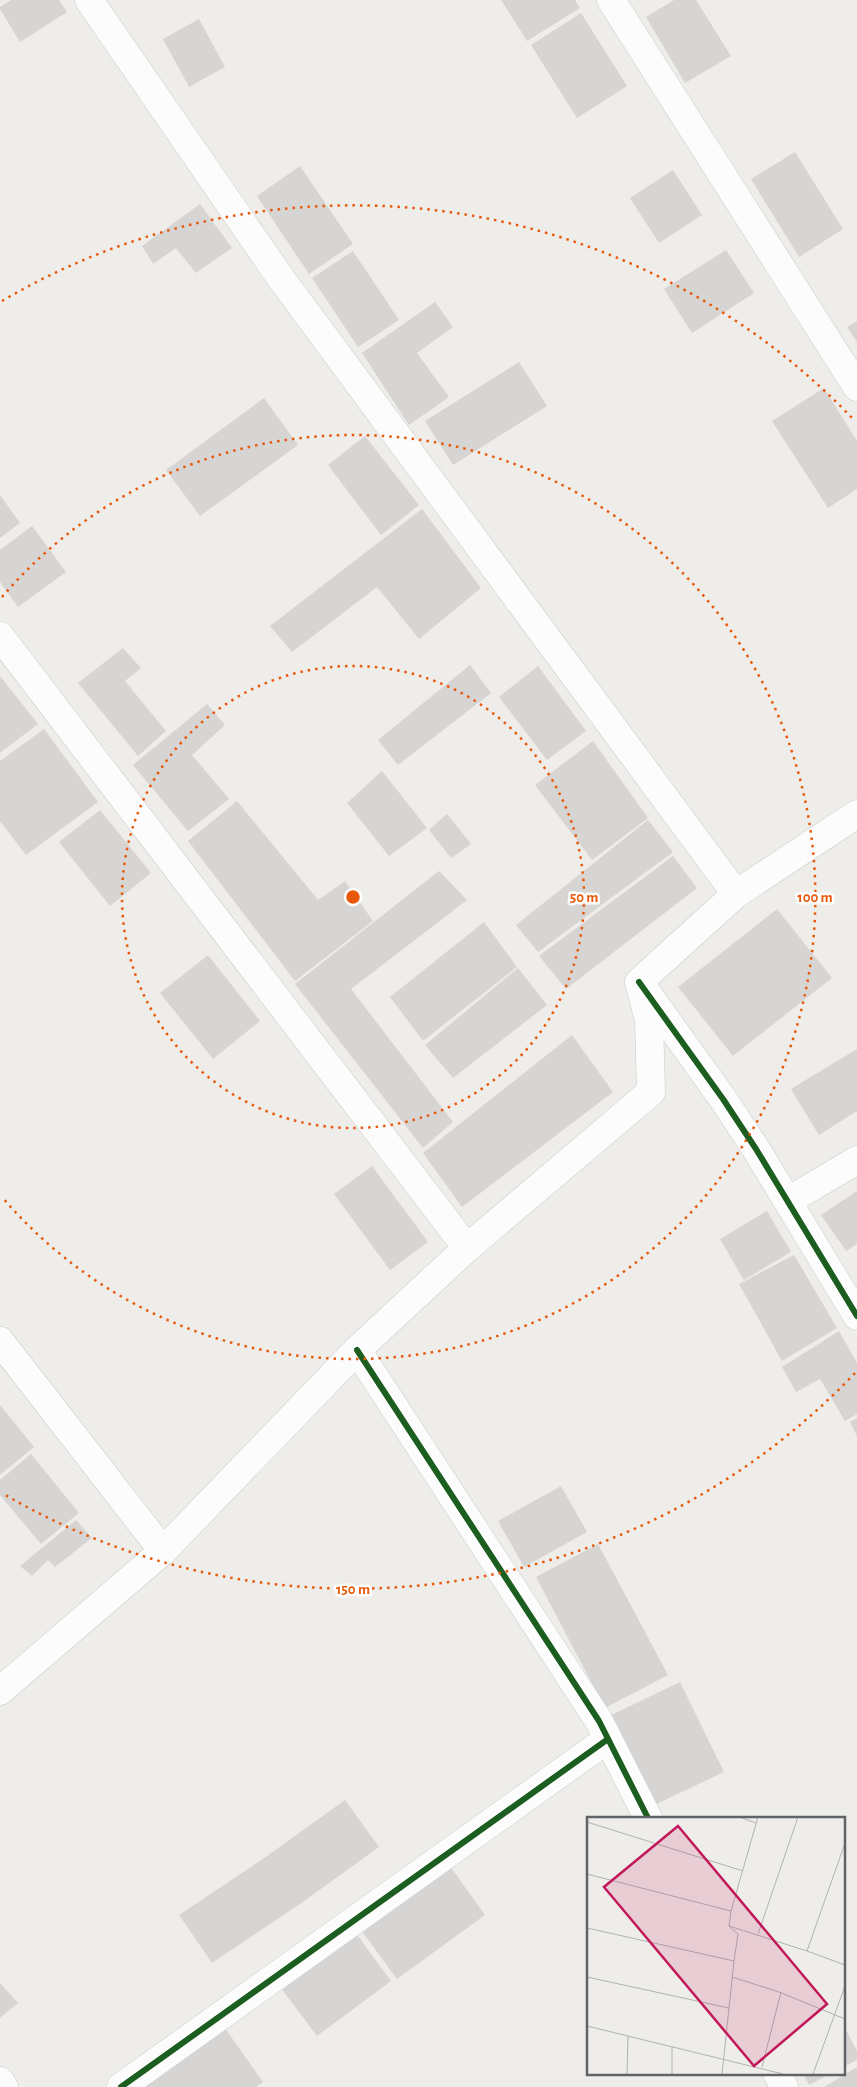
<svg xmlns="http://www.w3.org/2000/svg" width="857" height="2087" font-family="'Alegreya Sans',sans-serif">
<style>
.building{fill:#d7d5d3}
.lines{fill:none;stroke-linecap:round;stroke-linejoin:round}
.minor-casing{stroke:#cacaca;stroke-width:29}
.minor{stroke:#fdfcfc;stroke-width:28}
.cycleway-casing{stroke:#fff;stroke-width:9}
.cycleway{stroke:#1b5e20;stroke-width:6}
.ring{fill:none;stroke:#e8590c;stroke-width:2.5;stroke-dasharray:2.5 5}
.inset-road{fill:none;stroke:#b1b2b1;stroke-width:1}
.view{fill:#c2185b;fill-opacity:0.15;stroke:#c2185b;stroke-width:2.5}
.inset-edge{fill:none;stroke:#5e6468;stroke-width:2.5}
.centre{fill:#e8590c;stroke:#fff;stroke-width:2.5}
.ring-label{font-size:15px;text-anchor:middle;font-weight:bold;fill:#e8590c;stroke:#fff;stroke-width:5;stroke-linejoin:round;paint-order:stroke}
</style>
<rect width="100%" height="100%" fill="#efede9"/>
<g class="building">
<polygon points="11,0 59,0 67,12 20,42 0,9 0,7"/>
<polygon points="501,0 575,0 580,8 527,41"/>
<polygon points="674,0 696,0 731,56 685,83 646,17"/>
<polygon points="581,13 627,86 577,118 531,45"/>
<polygon points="199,19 225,67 189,87 163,39"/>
<polygon points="795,152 843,229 799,257 751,179"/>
<polygon points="300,166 353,244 309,274 257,196"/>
<polygon points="673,170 702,215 659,243 630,198"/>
<polygon points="200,204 232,248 196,273 176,248 153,264 142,246"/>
<polygon points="726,250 754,293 692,333 664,289"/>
<polygon points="353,251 399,320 358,347 312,278"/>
<polygon points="435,302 453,327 417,353 449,397 409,425 362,353"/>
<polygon points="857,321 857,342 847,327"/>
<polygon points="519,362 547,406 453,465 425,421"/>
<polygon points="824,388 857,441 857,489 828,508 772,421"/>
<polygon points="264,398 298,445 200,516 166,470"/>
<polygon points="365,436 419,505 381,535 328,465"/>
<polygon points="0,495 20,523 0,538"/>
<polygon points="422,509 481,588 419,639 377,587 292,652 270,626"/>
<polygon points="32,526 66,572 18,607 0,582 0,550"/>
<polygon points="123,648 141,668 125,681 166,731 138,756 78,683"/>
<polygon points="470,665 491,693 398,765 378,740"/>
<polygon points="538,666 586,731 547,760 499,697"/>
<polygon points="0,676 38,724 0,753"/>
<polygon points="207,704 225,725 192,755 229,799 188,831 133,765"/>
<polygon points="44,729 98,802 26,855 0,821 0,761"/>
<polygon points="593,741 648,818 592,860 535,785"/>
<polygon points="382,771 427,828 389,856 347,803"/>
<polygon points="237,801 318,900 345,881 373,921 295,981 188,841"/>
<polygon points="100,810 151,873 110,906 59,842"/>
<polygon points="447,814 471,844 451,858 429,830"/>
<polygon points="648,820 673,852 538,952 516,925"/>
<polygon points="673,856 697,888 566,989 539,956"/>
<polygon points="439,871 467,900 351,989 453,1122 423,1148 295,984"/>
<polygon points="777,909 832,978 733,1056 678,987"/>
<polygon points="484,922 517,967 423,1041 390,997"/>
<polygon points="208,955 260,1021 213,1059 160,993"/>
<polygon points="518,968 547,1005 453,1078 425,1045"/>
<polygon points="572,1035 613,1092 462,1207 423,1153"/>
<polygon points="857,1049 857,1111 819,1135 791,1089"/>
<polygon points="372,1166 428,1242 390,1270 334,1194"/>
<polygon points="857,1191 857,1244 846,1251 821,1215"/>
<polygon points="767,1211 791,1252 744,1280 720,1239"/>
<polygon points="794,1255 837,1328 782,1361 739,1284"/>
<polygon points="839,1331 857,1363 857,1414 845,1421 820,1379 796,1392 782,1367"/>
<polygon points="0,1405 34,1447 0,1475"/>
<polygon points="857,1418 857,1436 850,1422"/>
<polygon points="31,1454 79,1513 41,1544 0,1495 0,1480"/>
<polygon points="561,1486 587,1532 524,1567 498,1521"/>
<polygon points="76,1520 92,1538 55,1567 48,1560 32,1576 20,1566"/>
<polygon points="598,1544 668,1675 605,1708 536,1577"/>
<polygon points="680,1682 724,1772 646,1809 603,1719"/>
<polygon points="345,1800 379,1847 300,1904 212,1963 179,1915 267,1856"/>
<polygon points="447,1862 485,1915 397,1979 358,1926"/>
<polygon points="352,1928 391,1981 317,2036 278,1984"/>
<polygon points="0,1983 18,2003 0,2018"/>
<polygon points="222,2024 263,2082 256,2087 133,2087"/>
<polygon points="843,2024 857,2051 857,2060 843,2067"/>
<polygon points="857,2067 857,2087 824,2087"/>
<polygon points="803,2073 832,2073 809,2085"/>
</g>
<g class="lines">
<defs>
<g id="minor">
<polyline points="89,0 280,277 736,894"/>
<polyline points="611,0 857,387"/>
<polyline points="0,636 467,1248 357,1350 163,1551 0,1691"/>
<polyline points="647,993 723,1099 756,1149 857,1316"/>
<polyline points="788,1201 857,1160"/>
<polyline points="467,1248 651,1092 649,1020 639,982 736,894 857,814"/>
<polyline points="0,1341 163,1551"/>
<polyline points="357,1350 599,1721 648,1818"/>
<polyline points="777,2073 784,2087"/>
<polyline points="0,2081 4,2087"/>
<polyline points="121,2087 608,1739"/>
</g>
</defs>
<use href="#minor" class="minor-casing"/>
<use href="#minor" class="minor"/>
<defs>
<g id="cycleway">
<polyline points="639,982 723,1099 756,1149 857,1316"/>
<polyline points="357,1350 599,1721 648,1818"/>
<polyline points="121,2087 608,1739"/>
</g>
</defs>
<use href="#cycleway" class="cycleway-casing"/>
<use href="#cycleway" class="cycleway"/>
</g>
<g class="ring">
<circle cx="353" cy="897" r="231"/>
<path d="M2 597A462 462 0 1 1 2 1197"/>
<path d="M855 1373A692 692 0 0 1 2 1493M2 301A692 692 0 0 1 855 421"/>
</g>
<g transform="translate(587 1817)">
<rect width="258" height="258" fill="#efede9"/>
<path class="inset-road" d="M 152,0 L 169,6M 0,5 L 156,54M 0,57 L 144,94M 142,109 L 220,134 L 258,26M 0,111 L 147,144 L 135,257M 171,117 L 211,0M 220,134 L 258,148M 147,144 L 151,117 L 142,109 L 144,94 L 171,0M 0,160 L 142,191M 145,160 L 192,175 L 258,202M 0,209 L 196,257M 85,229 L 85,257M 175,250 L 194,175M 40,257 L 41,219M 226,257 L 258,169"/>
<path class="view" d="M 91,9 L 240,187 L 167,249 L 17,70 Z"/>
<rect width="258" height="258" class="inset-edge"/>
</g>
<circle cx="353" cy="897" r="8" class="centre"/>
<g class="ring-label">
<text x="584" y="902">50 m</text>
<text x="815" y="902">100 m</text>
<text x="353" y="1594">150 m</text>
</g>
</svg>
